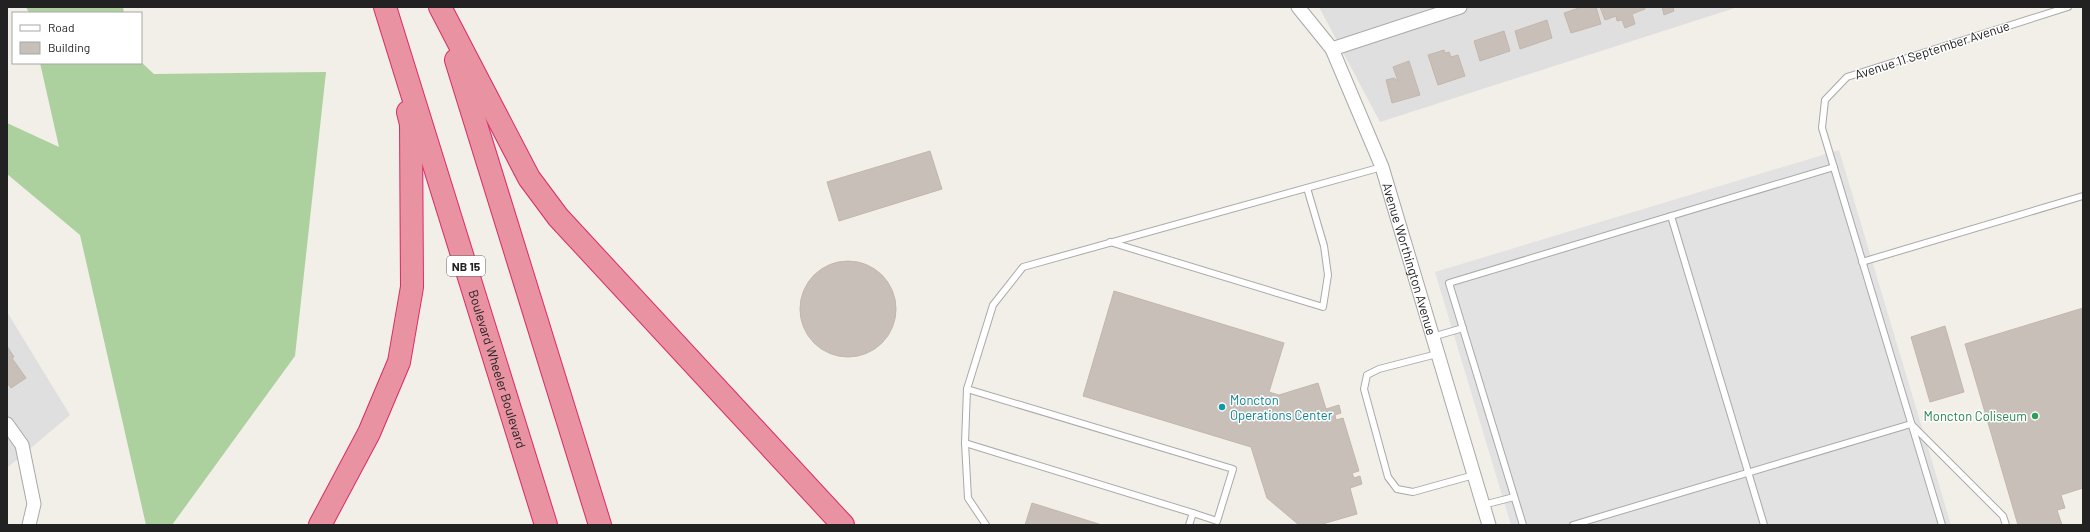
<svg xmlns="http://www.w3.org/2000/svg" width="2090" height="532" font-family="Barlow,sans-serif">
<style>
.residential{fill:#e0dfdf}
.forest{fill:#add19e}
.parking{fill:#e2e2e2}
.building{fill:#c7bfb8;stroke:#c4b6ab}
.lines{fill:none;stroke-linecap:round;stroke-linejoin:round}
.lane-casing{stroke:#a9a9a9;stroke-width:8}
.street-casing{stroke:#a9a9a9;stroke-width:15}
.highway-casing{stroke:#dc2a67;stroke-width:24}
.lane{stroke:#fff;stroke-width:6}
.street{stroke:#fff;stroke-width:13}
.highway{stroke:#e892a2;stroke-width:22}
.culture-dot{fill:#0f9aa8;stroke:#fff;stroke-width:1.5}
.leisure-dot{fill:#2e9e5b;stroke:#fff;stroke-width:1.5}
.labels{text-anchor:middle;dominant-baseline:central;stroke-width:3;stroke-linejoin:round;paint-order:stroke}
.shield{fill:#fff;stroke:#646464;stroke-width:1}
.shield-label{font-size:12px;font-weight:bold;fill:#222}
.street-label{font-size:13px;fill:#222;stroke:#fff}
.culture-label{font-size:13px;fill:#0d838f;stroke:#fff;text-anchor:start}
.leisure-label{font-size:13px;fill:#27864d;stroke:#fff;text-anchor:end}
</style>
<rect width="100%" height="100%" fill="#f2efe9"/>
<g class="residential">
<polygon points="1319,7 1738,7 1380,122"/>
<polygon points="7,312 70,415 7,468"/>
</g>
<g class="forest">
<polygon points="26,7 123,7 124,13 29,13"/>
<polygon points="141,62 154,74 326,72 295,356 172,525 146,525 80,235 7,174 7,123 59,147 40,63"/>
</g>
<polygon class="parking" points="1839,150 1951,525 1511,525 1435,272"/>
<g class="building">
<polygon points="1582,7 1596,7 1601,24 1571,33 1564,13"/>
<polygon points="1600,7 1644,7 1645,9 1632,14 1635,24 1625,28 1622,20 1617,21 1616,16 1605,20"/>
<polygon points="1662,7 1673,7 1674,11 1664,15"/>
<polygon points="1547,20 1552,38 1520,49 1515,31"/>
<polygon points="1504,31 1510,51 1480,61 1474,41"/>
<polygon points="1444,50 1445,53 1449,52 1451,57 1458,55 1465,76 1438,85 1428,55"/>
<polygon points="1409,61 1420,95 1392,103 1386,80 1394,78 1398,81 1393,67"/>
<polygon points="930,151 942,189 839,221 827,182"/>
<circle cx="848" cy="309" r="48"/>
<polygon points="1114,291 1284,343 1269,392 1279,395 1318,383 1326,409 1339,405 1341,413 1335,415 1336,420 1343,418 1359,471 1352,473 1354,478 1360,476 1362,484 1350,488 1357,514 1319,525 1299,525 1267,498 1251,447 1083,396"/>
<polygon points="2083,308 2083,488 2061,495 2065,508 2057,510 2062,525 2018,525 1965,344"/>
<polygon points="1945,326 1964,392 1930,402 1911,337"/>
<polygon points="7,346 14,357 12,358 26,378 11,388 7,383"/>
<polygon points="1032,503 1102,525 1025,525"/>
</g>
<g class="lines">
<defs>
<g id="lane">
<polyline points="1110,242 1323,307 1328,275 1324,246 1307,188"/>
<polyline points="1862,262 2083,196"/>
<polyline points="1432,337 1463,328"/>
<polyline points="1437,354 1379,369 1367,375 1364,389 1388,477 1397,489 1413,492 1474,475"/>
<polyline points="967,389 1233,469 1217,521 1193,513"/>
<polyline points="965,443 1193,513 1189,525"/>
<polyline points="1483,505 1514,497"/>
<polyline points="986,525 968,498 965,443 967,389 993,305 1023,267 1382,167"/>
<polyline points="1523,525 1449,283 1671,216"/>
<polyline points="1573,525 1911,424 2003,516 2006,525"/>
<polyline points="1764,525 1671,216 1834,167"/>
<polyline points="1942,525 1822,128 1825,100 1847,77 2068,7"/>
</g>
<g id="street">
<path id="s1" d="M 1298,7 L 1332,49 L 1382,167 L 1489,525"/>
<polyline points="1332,49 1460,7"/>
<polyline points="7,424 22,445 34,504 29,525"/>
</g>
<g id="highway">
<path id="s2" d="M 385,7 L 546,525"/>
<polyline points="440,7 529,178 558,217 843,525"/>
<polyline points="456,60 600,525"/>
<polyline points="320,525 369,433 399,362 412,287 411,124 408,112"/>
</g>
</defs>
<use href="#lane" class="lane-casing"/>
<use href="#street" class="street-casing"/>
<use href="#highway" class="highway-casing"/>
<use href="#lane" class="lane"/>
<use href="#street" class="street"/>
<use href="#highway" class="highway"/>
</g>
<circle class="culture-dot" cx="1222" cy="407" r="4"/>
<circle class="leisure-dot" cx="2035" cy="416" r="4"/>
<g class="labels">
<rect class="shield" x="447" y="256" width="38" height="20" rx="3"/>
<g class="shield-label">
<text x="466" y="266">NB 15</text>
</g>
<g class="street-label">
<text transform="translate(1932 50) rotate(-18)">Avenue 11 September Avenue</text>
<text stroke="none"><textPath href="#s1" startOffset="278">Avenue Worthington Avenue</textPath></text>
<text stroke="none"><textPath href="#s2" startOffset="379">Boulevard Wheeler Boulevard</textPath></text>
</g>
<g class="culture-label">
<text x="1230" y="400">Moncton<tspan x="1230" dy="15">Operations Center</tspan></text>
</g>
<g class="leisure-label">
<text x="2027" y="416">Moncton Coliseum</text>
</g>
</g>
<rect width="2090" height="532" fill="none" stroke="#222222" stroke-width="16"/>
<rect x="12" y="12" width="130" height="52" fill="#ffffff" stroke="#a7a7a7"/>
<rect x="20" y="25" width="20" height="6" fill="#ffffff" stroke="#a7a7a7"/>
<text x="48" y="32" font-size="12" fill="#222222">Road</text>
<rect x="20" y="42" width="20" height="12" fill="#c7bfb8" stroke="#a7a7a7"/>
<text x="48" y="52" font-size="12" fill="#222222">Building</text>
</svg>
